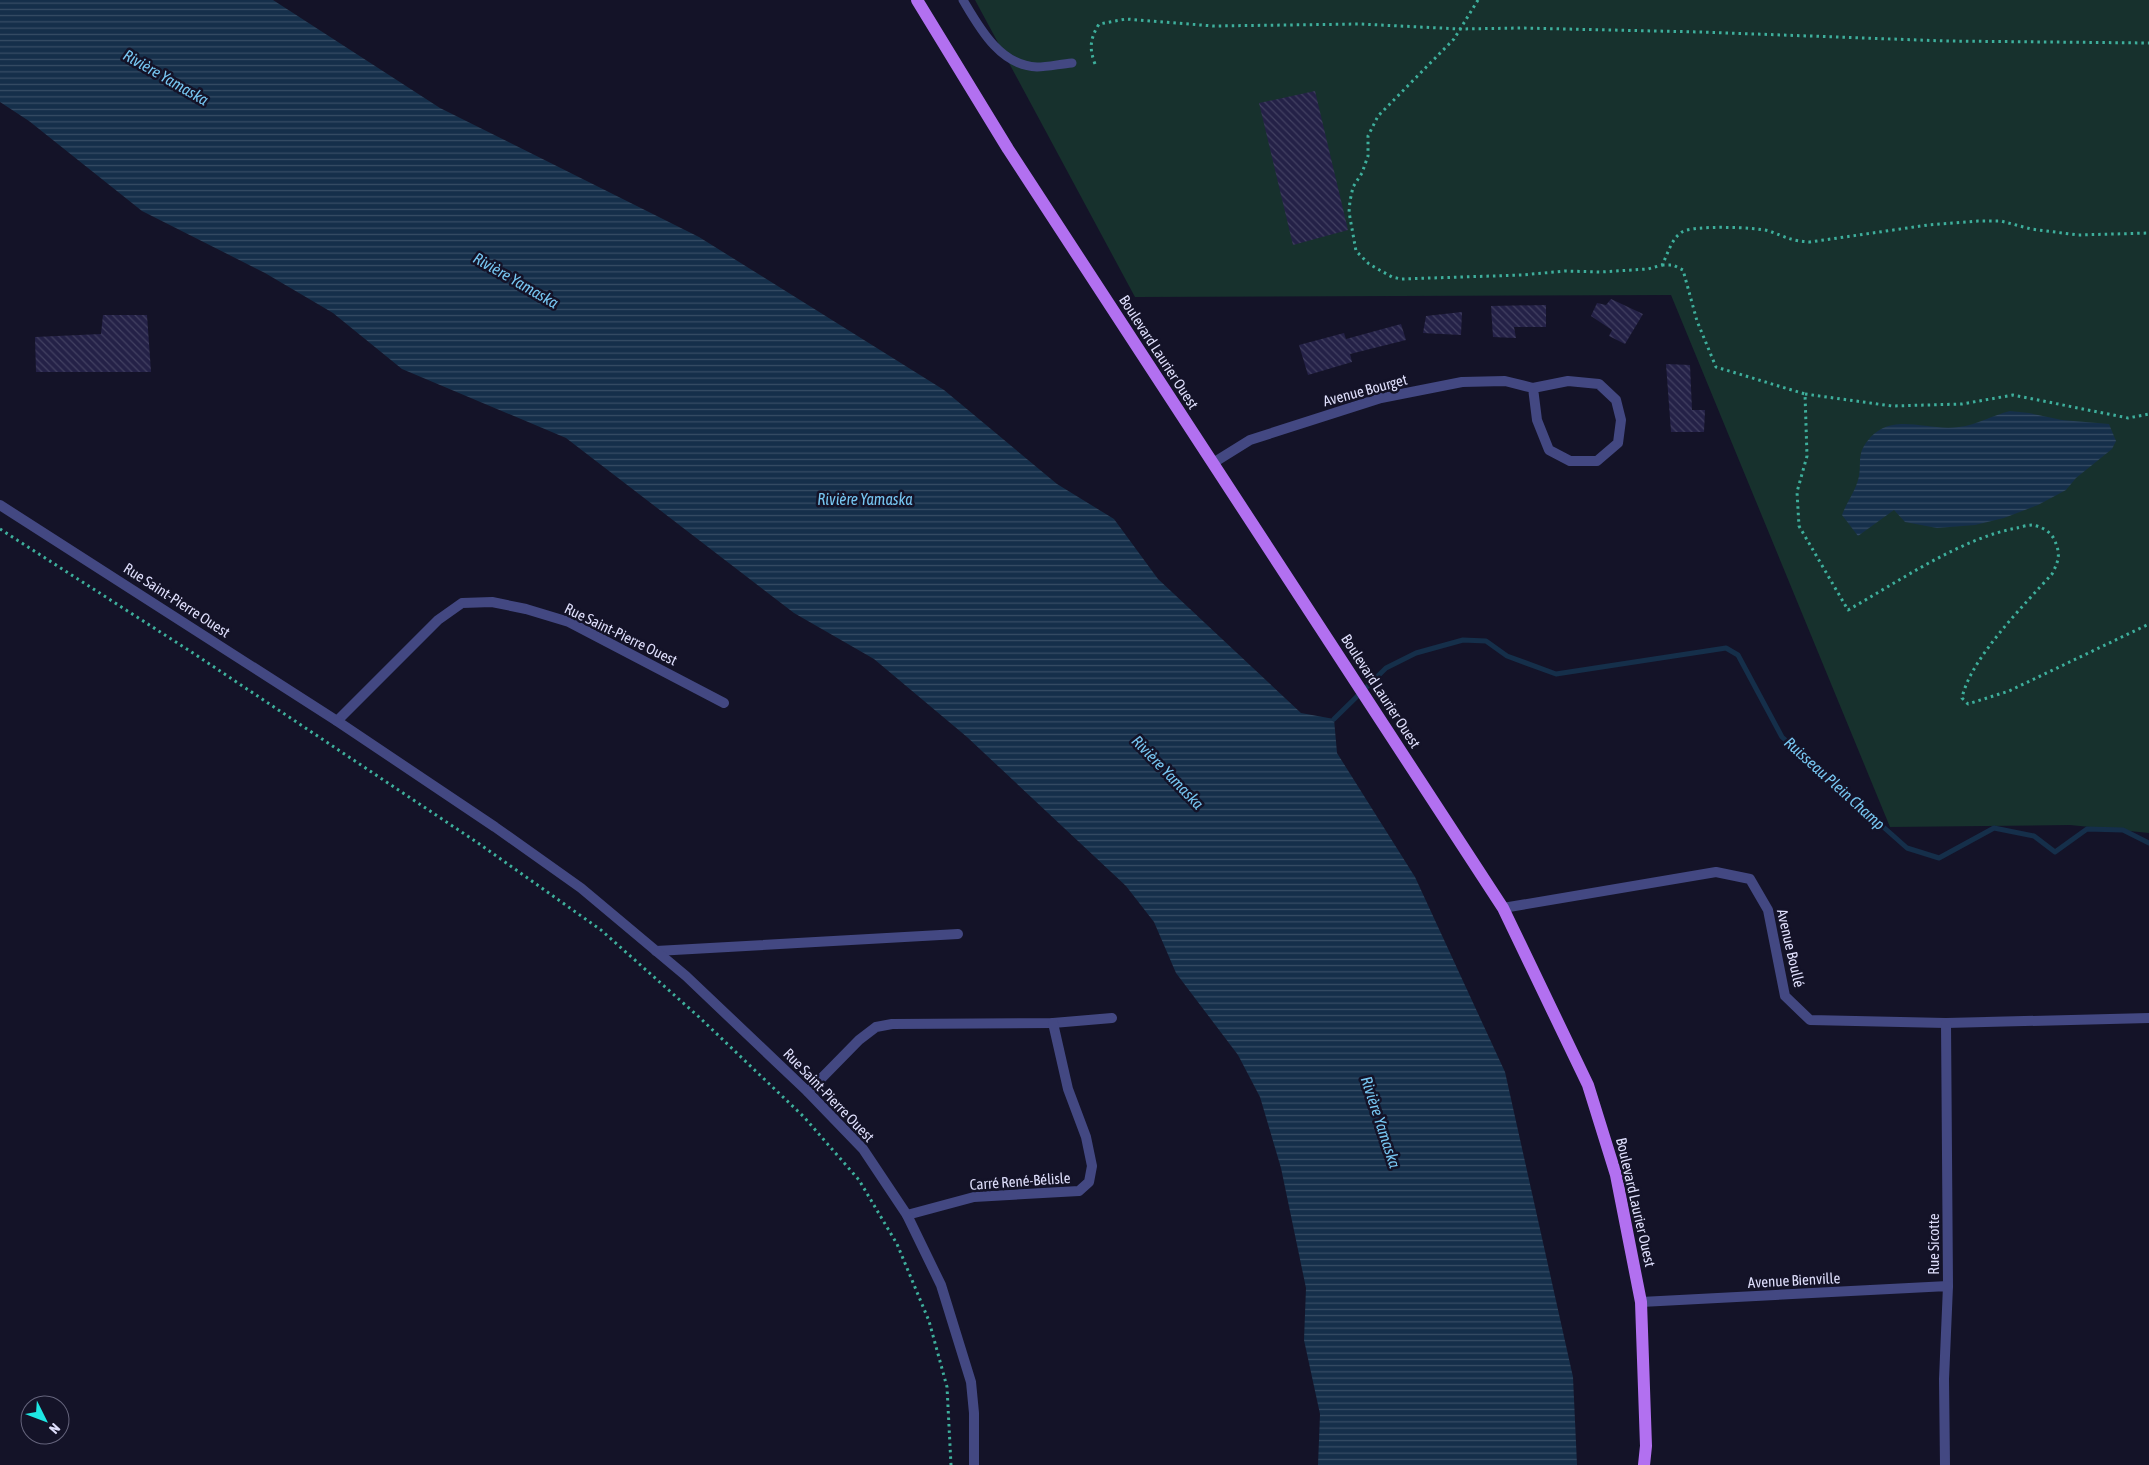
<svg xmlns="http://www.w3.org/2000/svg" width="2149" height="1465" font-family="'Asap Condensed',sans-serif">
<style>
.grass{fill:#17312d}
.water{fill:url(#water-rules)}
.lines{fill:none;stroke-linecap:round;stroke-linejoin:round}
.stream{stroke:#152f4a;stroke-width:5}
.building{fill:url(#building-back-hatch)}
.path{stroke:#3eaf9c;stroke-width:3;stroke-dasharray:2.5 4;stroke-linecap:butt}
.service{stroke:#434882;stroke-width:9}
.minor{stroke:#434882;stroke-width:10}
.tertiary{stroke:#434882;stroke-width:10}
.primary{stroke:#b270f0;stroke-width:12}
.labels{text-anchor:middle;dominant-baseline:central;stroke-width:5;stroke-linejoin:round;paint-order:stroke}
.street-label{font-size:15px;fill:#dedefb;stroke:#141328}
.water-label{font-size:16px;font-style:italic;fill:#77c6f1;stroke:#141328}
</style>
<defs>
<pattern id="water-rules" width="6" height="5" patternUnits="userSpaceOnUse" patternTransform="scale(1.25)"><rect width="6" height="5" fill="#152f4a"/><path d="M0 2.5h6" fill="none" stroke="#374d65"/></pattern>
<pattern id="building-back-hatch" width="6" height="6" patternUnits="userSpaceOnUse" patternTransform="scale(1.25)"><rect width="6" height="6" fill="#242147"/><path d="M-1 5l2 2M0 0l6 6M5-1l2 2" fill="none" stroke="#434162"/></pattern>
</defs>
<rect width="100%" height="100%" fill="#141328"/>
<polygon class="grass" points="975,0 2149,0 2149,833 2070,825 1890,827 1671,295 1135,297"/>
<g class="water">
<polygon points="0,0 273,0 440,108 699,237 944,390 1057,484 1114,519 1158,579 1301,713 1334,719 1337,753 1415,877 1505,1072 1573,1377 1577,1465 1318,1465 1320,1414 1304,1340 1306,1288 1281,1168 1260,1097 1238,1055 1176,973 1154,922 1126,886 967,737 874,659 794,613 566,438 402,369 333,313 265,273 142,211 29,121 0,102"/>
<path d="M 2010,411 L 2029,413 L 2062,420 L 2109,424 L 2116,441 L 2112,449 L 2076,478 L 2066,490 L 2038,505 L 2004,518 L 1975,525 L 1937,528 L 1905,522 L 1894,510 L 1858,536 L 1842,515 C 1847,501 1856,491 1859,476 C 1861,467 1858,455 1864,446 C 1888,408 1924,432 1959,427 C 1977,425 1993,415 2010,411 Z"/>
</g>
<g class="lines">
<polyline class="stream" points="1334,719 1386,668 1416,653 1463,640 1486,641 1507,656 1556,674 1726,648 1738,655 1782,737 1907,848 1939,858 1994,828 2034,836 2055,852 2087,829 2123,830 2149,843"/>
</g>
<g class="building">
<polygon points="1315,91 1348,230 1293,245 1259,103"/>
<polygon points="1611,299 1643,314 1625,344 1609,336 1612,330 1591,316 1597,303 1606,305"/>
<polygon points="1546,305 1546,327 1514,327 1516,338 1493,337 1491,306"/>
<polygon points="1462,312 1461,335 1423,333 1426,316"/>
<polygon points="103,315 147,315 151,372 36,372 35,337 101,334"/>
<polygon points="1401,324 1406,340 1350,354 1352,362 1308,375 1299,345 1344,333 1346,339"/>
<polygon points="1666,364 1690,365 1692,410 1705,410 1704,432 1671,432"/>
</g>
<g class="lines">
<g class="path">
<path d="M 1478,0 L 1454,39 L 1378,116 L 1368,136 L 1368,156 L 1362,173 L 1353,187 L 1350,201 L 1349,212 L 1356,251 L 1369,264 L 1392,277 L 1401,279 L 1522,275 L 1565,271 L 1600,272 L 1648,269 L 1662,265 C 1668,254 1671,239 1682,232 C 1692,225 1756,227 1769,231 C 1786,237 1791,241 1810,242 L 1928,225 L 1978,221 L 2001,221 L 2031,229 L 2078,235 L 2149,233"/>
<path d="M 1095,64 C 1089,48 1090,39 1099,24 L 1126,19 L 1213,26 L 1360,24 L 1460,29 L 1521,28 L 1700,32 L 1946,41 L 2149,43"/>
<path d="M 1662,265 L 1673,265 L 1683,270 L 1697,321 L 1716,367 L 1805,394 L 1807,456 L 1797,492 L 1799,526 L 1848,610 C 1898,582 1961,538 2017,528 C 2021,527 2027,525 2032,525 C 2040,526 2050,531 2054,539 C 2061,554 2059,560 2052,574 C 2024,605 1970,659 1962,698 L 1968,704 L 2009,691 L 2149,624"/>
<polyline points="1805,394 1892,406 1962,404 2013,395 2128,418 2149,414"/>
<polyline points="0,529 193,653 478,843 601,930 699,1017 804,1117 859,1180 897,1244 929,1321 947,1387 951,1465"/>
</g>
<path class="service" d="M 963,0 C 979,27 1000,66 1037,67 C 1048,67 1060,64 1072,63"/>
<g class="minor">
<polyline points="1213,463 1250,440 1381,398 1462,382 1505,381 1533,388 1568,381 1599,384 1616,400 1621,420 1618,443 1597,461 1570,461 1549,450 1537,420 1533,388"/>
<polyline points="337,721 438,620 462,603 492,602 526,609 569,622 724,703"/>
<polyline points="1503,908 1716,872 1750,879 1768,910 1785,996 1810,1020 1946,1023 2149,1018"/>
<polyline points="656,951 958,934"/>
<polyline points="1946,1023 1948,1286"/>
<polyline points="808,1092 859,1040 876,1027 892,1024 1053,1023 1112,1018"/>
<polyline points="907,1215 974,1197 1079,1191 1089,1182 1092,1166 1086,1137 1068,1089 1053,1023"/>
</g>
<g class="tertiary">
<polyline points="0,505 337,721 495,827 581,888 686,976 808,1092 863,1149 907,1215 941,1285 971,1382 974,1413 974,1465"/>
<polyline points="1641,1302 1948,1286 1944,1379 1945,1465"/>
</g>
<polyline class="primary" points="917,0 1008,149 1503,908 1588,1085 1616,1175 1641,1302 1646,1446 1644,1465"/>
</g>
<g class="labels">
<g class="street-label">
<text transform="translate(1159 352) rotate(57)">Boulevard Laurier Ouest</text>
<text transform="translate(1365 390) rotate(-15)">Avenue Bourget</text>
<text transform="translate(177 600) rotate(33)">Rue Saint-Pierre Ouest</text>
<text transform="translate(621 634) rotate(26)">Rue Saint-Pierre Ouest</text>
<text transform="translate(1381 691) rotate(57)">Boulevard Laurier Ouest</text>
<text transform="translate(1791 948) rotate(77)">Avenue Boullé</text>
<text transform="translate(829 1095) rotate(46)">Rue Saint-Pierre Ouest</text>
<text transform="translate(1020 1181) rotate(-4)">Carré René-Bélisle</text>
<text transform="translate(1636 1202) rotate(77)">Boulevard Laurier Ouest</text>
<text transform="translate(1933 1244) rotate(-90)">Rue Sicotte</text>
<text transform="translate(1794 1280) rotate(-3)">Avenue Bienville</text>
</g>
<g class="water-label">
<text transform="translate(166 77) rotate(30)">Rivière Yamaska</text>
<text transform="translate(516 280) rotate(30)">Rivière Yamaska</text>
<text x="865" y="499">Rivière Yamaska</text>
<text transform="translate(1168 772) rotate(46)">Rivière Yamaska</text>
<text transform="translate(1835 783) rotate(42)">Ruisseau Plein Champ</text>
<text transform="translate(1381 1122) rotate(72)">Rivière Yamaska</text>
</g>
</g>
<g transform="translate(45 1420) rotate(132)"><circle r="24" fill="#141328" stroke="#65647c"/>
<path d="M0-4L9 19L0 12L-9 19Z" fill="#1ee7e4"/>
<text y="-8" font-size="14" font-weight="bold" text-anchor="middle" fill="#dedefb">N</text>
</g>
</svg>
